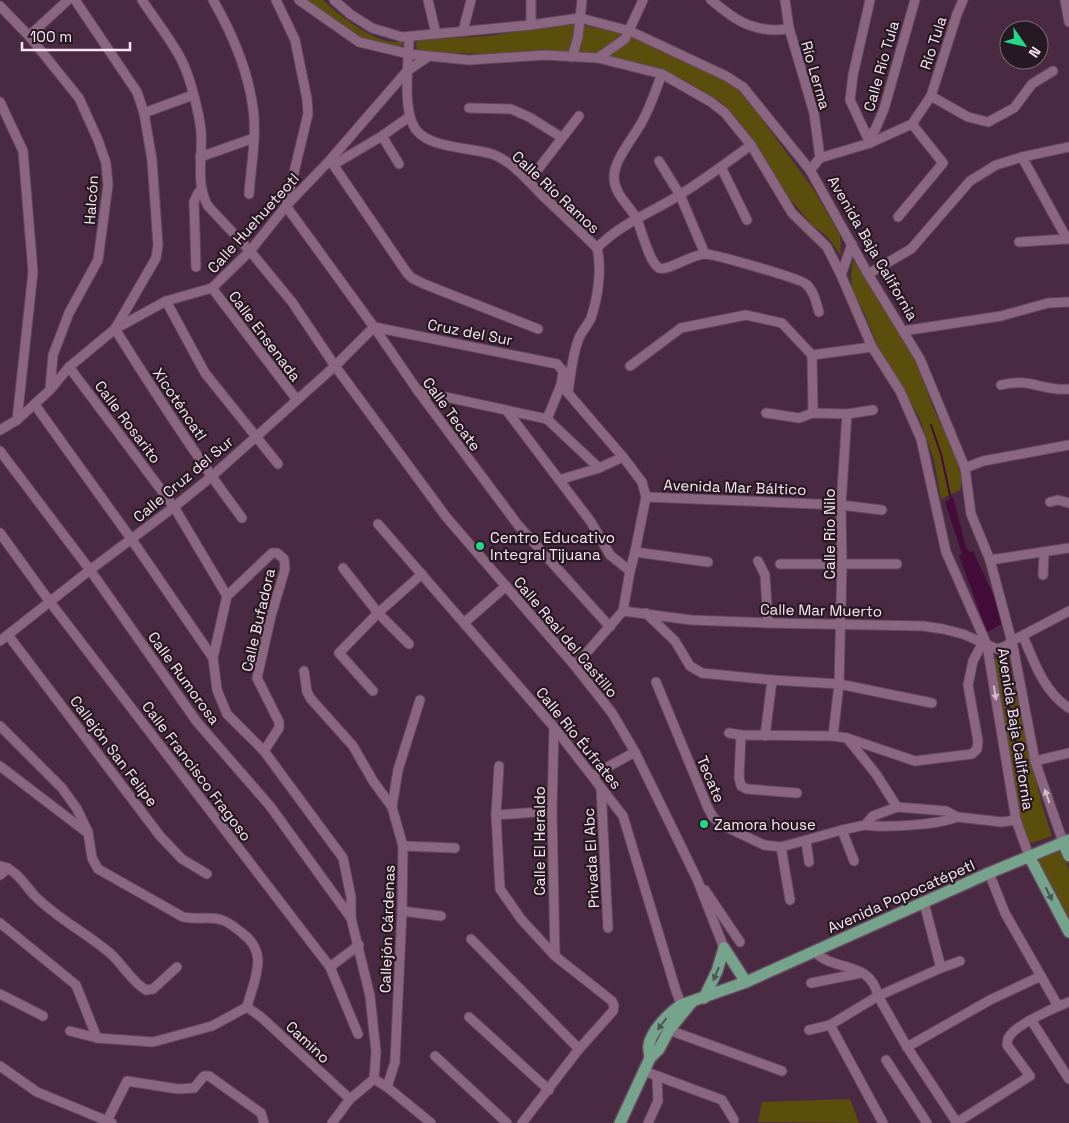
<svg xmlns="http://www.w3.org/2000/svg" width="1069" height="1123" font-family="'Space Grotesk',sans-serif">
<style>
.green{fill:#5b4e0c}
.water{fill:#430c39}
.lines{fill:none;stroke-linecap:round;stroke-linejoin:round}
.stream{stroke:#430c39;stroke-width:2}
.minor-casing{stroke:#64485e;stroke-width:11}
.major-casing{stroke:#64485e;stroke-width:14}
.minor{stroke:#8a6680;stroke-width:9}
.major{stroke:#76a38b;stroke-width:11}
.oneway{fill:#d3b9cb}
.oneway2{fill:#4b5752}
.poi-dot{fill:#23d886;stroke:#271923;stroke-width:2}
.labels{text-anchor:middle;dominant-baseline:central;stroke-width:4.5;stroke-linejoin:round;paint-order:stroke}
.street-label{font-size:15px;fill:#fbe6f4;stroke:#271923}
.poi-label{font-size:15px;fill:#fbe6f4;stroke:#271923;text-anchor:start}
</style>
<rect width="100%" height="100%" fill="#4a2a42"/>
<g class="green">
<path d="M 305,0 L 323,0 C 337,14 380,48 401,41 L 404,44 L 397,49 L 357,39 Z"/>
<polygon points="578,24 619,33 661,49 732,84 750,103 814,190 840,235 841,256 828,237 812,225 785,193 740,122 720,101 664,69 579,52 489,54 417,52 416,43 420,40 488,36 538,28"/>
<polygon points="853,259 919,367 932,405 954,453 962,479 960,490 941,499 934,460 919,417 877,344 865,314 852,291 851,275"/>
<polygon points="993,659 1008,659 1042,805 1052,836 1029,844 1019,816"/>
<polygon points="1053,849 1061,851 1069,869 1069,920 1052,887 1036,861 1037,857"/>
<polygon points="850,1099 859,1123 758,1122 762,1102"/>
</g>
<polygon class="water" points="953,497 966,547 970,552 973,551 1006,622 987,632 959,556 962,554 945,502"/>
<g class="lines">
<g class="stream">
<polyline points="931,425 941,454 951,500"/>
<polyline points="1007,696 1018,754"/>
</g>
<defs>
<g id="minor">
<path d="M 75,0 L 137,92 L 144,113 L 152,160 L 158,245 L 156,258 L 115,329 C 155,393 196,457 242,518"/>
<path d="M 142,0 C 155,20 171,39 182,61 C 190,77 199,112 201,131 C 203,155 195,184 208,206 L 250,251 L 292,302 L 335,366 L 447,518 L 575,666 L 612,713 L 635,752 L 697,879 L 724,948"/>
<path d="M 213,0 C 232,33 248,71 253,108 C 257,136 251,166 249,194"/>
<polyline points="276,0 295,40 307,99 308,114 286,206 374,327 418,391 518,525 610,627"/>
<polyline points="299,0 359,42 409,54 469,60 545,55 598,58 662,74 711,102 725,113 751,145 792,213 827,247 841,275 872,347 900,391 921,439 946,552 987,645 1016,820 1029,856"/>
<polyline points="334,0 350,14 372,28 402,37 531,25 580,18 630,31 726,76 743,87 810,170 868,274 920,359 965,468 971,514 990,560 1013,646 1035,761 1063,842"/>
<polyline points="428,0 436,34"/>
<path d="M 711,0 C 720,7 730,16 740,21 C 753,28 775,33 789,28"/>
<polyline points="785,0 789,28 814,113 820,158"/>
<polyline points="870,0 853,75 850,100 870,143"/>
<polyline points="1065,0 1069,22"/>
<polyline points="0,6 29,36 79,98 98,140 106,163 108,185 98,260 69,313 53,355 50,389"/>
<polyline points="531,25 531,0"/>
<polyline points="463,31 471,0"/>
<polyline points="29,36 68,0"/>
<path d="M 409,37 C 409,61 401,112 417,131 C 431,148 472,148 492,154 C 512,161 528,181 542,195 C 561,213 579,230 597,248"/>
<polyline points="572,57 578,37 582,0"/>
<polyline points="598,58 625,39 643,0"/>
<path d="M 662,74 C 656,89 651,105 643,120 C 635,136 614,159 614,177 C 614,195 630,205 637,220 C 642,231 649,262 659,268 C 667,272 692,254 705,254 C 714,254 802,279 806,284 C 814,291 816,302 819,312"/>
<polyline points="931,96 968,117 988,122 1014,108 1032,84 1053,71"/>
<polyline points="0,102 23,151 33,272 17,420"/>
<polyline points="469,108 511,109 529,117 561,137"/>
<polyline points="144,113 193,95"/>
<polyline points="382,136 399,164"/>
<polyline points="868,137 875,130 884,109 915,0"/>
<polyline points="200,157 254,138"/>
<polyline points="1022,157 1067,239"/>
<polyline points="330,160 407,273 412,278 424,284 538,329"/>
<polyline points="659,161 680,195 705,254"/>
<polyline points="333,165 382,136 409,117"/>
<polyline points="721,167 747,220"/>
<polyline points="810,170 820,158 870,143 912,124 931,96 957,14 963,0"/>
<polyline points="529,181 579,116"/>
<polyline points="898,217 943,163 912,124"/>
<polyline points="1019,242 1067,239 1069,237"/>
<polyline points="196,267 194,202 198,193 202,189"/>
<polyline points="868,274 911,249 970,181 996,165 1022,157 1069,147"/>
<polyline points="841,275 852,244"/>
<polyline points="212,288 297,400"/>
<polyline points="166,301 205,373 278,464"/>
<polyline points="903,331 1001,316 1048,303 1069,302"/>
<polyline points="812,355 872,347"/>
<polyline points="812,355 813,413"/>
<polyline points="630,366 681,328 746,315 782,323 812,355"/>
<polyline points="69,367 174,507 227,596"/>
<path d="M 1001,385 C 1029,377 1045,392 1069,389"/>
<polyline points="418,391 547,419"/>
<path d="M 568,392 C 571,374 572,355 579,338 C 582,331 588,325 591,318 C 598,297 602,269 597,248 C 621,223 653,212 681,194 C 705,179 728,162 751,145"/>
<polyline points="35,405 132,540 213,658 217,690 227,714 264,751 343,858 351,897 351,918 370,996 376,1052 374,1079"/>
<polyline points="507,411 591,522 610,555 630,571"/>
<polyline points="766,413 799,418 813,413 847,414 841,505 842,564 839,684 833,736"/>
<polyline points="847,414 873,410"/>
<polyline points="547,419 599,468"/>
<polyline points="547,419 561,385"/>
<polyline points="0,430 17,420 50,390 69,367 115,329 166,301 212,288 250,251 286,206 330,160 407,71 428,57"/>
<polyline points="0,451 90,570 197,722 270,806 351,918"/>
<polyline points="965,468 983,461 1069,445"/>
<polyline points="559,480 599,468 623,457"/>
<polyline points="646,497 841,505 882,510"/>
<polyline points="1050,502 1058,500 1069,503"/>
<polyline points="378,524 554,727 623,816 676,991 683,1009"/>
<polyline points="0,533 50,602 330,967 358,1034"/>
<polyline points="635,552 708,562"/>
<polyline points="990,560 1069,548"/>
<polyline points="758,561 765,575 768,623"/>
<polyline points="780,564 897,564"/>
<polyline points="343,568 378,613 409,644"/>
<polyline points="1043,575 1044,553"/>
<polyline points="623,611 691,620 768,623 923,626 943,629 963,634 997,649 1006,646 1012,641 1069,611"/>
<polyline points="646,613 675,641 690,666 702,673 772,680 839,684 932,703"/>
<polyline points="464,623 506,586"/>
<polyline points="8,635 160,836 182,859 207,874"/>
<path d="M 1023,636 C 1034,662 1044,692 1069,708"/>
<polyline points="0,641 90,570 174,507 211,477 335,366 374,327 557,364 563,371 561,385 623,457 642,482 646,497 635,552 630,571 623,611 575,666"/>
<polyline points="213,658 227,596 272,553 277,553 284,559 285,569 271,616 257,678 279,722 279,728 264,751"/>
<polyline points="304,671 307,692 311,699 353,746 373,781 392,807"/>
<polyline points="656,682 708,808 713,817 722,825 764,845 781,847 842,830 865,825 873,816 897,807 946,811 957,817 1002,822 1016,820"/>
<polyline points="373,691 339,653 378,613 422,574"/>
<path d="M 0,726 L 62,788 L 77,809 L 88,832 L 92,858 L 98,869 L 183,917 C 196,920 210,916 222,920 C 229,922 236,928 242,933 C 270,953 254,979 247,1007"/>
<polyline points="554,727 552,811 555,956"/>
<polyline points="729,733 741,735 833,736 847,738 915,761 972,754 977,749 978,741 968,685 973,661 983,642"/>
<polyline points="741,735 739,777 741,786 747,789 797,793"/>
<polyline points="765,736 772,680"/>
<polyline points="847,738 876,774 897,807"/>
<polyline points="1035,761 1069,753"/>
<polyline points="0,766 85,831"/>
<polyline points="499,766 496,815 500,889 521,919 555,956 612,1001 614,1006 613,1011 579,1049 522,1123"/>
<polyline points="593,775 635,752"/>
<polyline points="601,788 608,928"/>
<polyline points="496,815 552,811"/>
<path d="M 865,825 C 887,828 937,825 957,817"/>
<polyline points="842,830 854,861"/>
<polyline points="806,841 809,862"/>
<polyline points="403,846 455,848"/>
<polyline points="781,847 790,900"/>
<path d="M 0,866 C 16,869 24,884 34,895 C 57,919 87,933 111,954 C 123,965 132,982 146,990 L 153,989 L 177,967"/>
<polyline points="989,873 1005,913 1058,1006"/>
<polyline points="0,875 8,868"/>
<polyline points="705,890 740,942"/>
<polyline points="924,903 941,968"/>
<polyline points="402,911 441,916"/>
<polyline points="0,923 76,985 97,1038"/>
<polyline points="471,939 579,1049"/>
<path d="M 814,951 C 834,973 870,959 878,996 L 907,1047 L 957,1123"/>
<polyline points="330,967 359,945"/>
<polyline points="811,983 861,973"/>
<polyline points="0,994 43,1016"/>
<polyline points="247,1007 261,1017 350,1099"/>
<polyline points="469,1017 549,1090"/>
<polyline points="1031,1020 1069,1079"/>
<polyline points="830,1025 883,1123"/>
<polyline points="669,1030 782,1071"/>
<polyline points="809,1030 830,1025 878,996 941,968 960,961"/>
<polyline points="70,1031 97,1038 153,1042 212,1026 247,1007"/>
<polyline points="907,1047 990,1000 1041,976"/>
<polyline points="435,1056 507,1123"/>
<polyline points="886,1060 927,1123"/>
<polyline points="0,1066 37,1092 112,1123"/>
<polyline points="644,1071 722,1100 734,1120"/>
<polyline points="387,1087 395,1062 402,911 403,846 392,807 398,770 420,700"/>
<polyline points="106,1123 127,1081 178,1089 194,1088 204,1076 209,1076 261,1113 264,1123"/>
<polyline points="332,1123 350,1099 374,1079 387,1087 431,1123"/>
<polyline points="648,1123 658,1101 657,1076"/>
<path d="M 956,1123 L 1030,1076 L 1007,1045 C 1008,1042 1007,1039 1009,1037 C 1015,1025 1056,1007 1069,1002"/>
</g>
<g id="major">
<polyline points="1063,842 1069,856"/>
<polyline points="1029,856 1069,932"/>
<polyline points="724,948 746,982"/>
<polyline points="704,998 717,971 724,948"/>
<path d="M 650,1058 C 650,1054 648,1049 649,1045 C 651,1031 669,1013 681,1005 L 746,982 L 989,873 L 1069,840"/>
<polyline points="620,1123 650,1058 659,1049 669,1030 691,1003"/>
</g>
</defs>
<use href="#minor" class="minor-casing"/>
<use href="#major" class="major-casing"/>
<use href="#minor" class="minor"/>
<use href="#major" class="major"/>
</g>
<defs><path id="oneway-solid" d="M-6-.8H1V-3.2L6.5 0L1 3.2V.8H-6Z" transform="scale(1.25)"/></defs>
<g class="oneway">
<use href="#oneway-solid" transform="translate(995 693) rotate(81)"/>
<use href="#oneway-solid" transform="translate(1047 796) rotate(-109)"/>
</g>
<g class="oneway2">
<use href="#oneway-solid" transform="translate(1049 894) rotate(63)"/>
<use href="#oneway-solid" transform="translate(716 974) rotate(113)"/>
<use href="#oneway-solid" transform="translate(662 1024) rotate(127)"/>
</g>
<g class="poi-dot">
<circle cx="480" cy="546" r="5"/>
<circle cx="704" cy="824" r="5"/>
</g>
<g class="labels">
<g class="street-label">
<text transform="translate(933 43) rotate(-72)">Río Tula</text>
<text transform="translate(881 66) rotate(-74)">Calle Río Tula</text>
<text transform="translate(816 75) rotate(74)">Río Lerma</text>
<text transform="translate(556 192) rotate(43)">Calle Río Ramos</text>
<text transform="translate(91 200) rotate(-86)">Halcón</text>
<text transform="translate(253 223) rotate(-48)">Calle Huehueteotl</text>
<text transform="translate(873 248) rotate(60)">Avenida Baja California</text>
<text transform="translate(470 332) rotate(11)">Cruz del Sur</text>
<text transform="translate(265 336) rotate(53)">Calle Ensenada</text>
<text transform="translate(180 404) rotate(56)">Xicoténcatl</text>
<text transform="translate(452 414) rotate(54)">Calle Tecate</text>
<text transform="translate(128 422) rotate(53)">Calle Rosarito</text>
<text transform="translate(183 479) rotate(-40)">Calle Cruz del Sur</text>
<text transform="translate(735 487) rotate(2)">Avenida Mar Báltico</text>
<text transform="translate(829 534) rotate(-90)">Calle Río Nilo</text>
<text transform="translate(821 610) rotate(1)">Calle Mar Muerto</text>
<text transform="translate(258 620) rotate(-77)">Calle Bufadora</text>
<text transform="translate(566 637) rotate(50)">Calle Real del Castillo</text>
<text transform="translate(184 678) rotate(54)">Calle Rumorosa</text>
<text transform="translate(1016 729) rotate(81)">Avenida Baja California</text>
<text transform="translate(579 738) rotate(51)">Calle Río Éufrates</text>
<text transform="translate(114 751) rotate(53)">Callejón San Felipe</text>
<text transform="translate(197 771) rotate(53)">Calle Francisco Fragoso</text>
<text transform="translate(711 779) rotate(67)">Tecate</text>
<text transform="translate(539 841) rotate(-90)">Calle El Heraldo</text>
<text transform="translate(591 858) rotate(-93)">Privada El Abc</text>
<text transform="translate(901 896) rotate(-24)">Avenida Popocatépetl</text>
<text transform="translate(387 929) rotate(-88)">Callejón Cárdenas</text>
<text transform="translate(308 1042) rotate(43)">Camino</text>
</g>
<g class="poi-label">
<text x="490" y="537">Centro Educativo<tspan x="490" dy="17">Integral Tijuana</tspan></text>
<text x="714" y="824">Zamora house</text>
</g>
</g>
<g transform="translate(1024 45) rotate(124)"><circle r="24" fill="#271923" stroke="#7c6b77"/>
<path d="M0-4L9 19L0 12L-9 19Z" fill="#23d886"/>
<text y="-8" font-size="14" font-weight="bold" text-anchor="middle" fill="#fbe6f4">N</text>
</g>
<path d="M22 42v8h108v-8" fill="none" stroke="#fbe6f4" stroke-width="2.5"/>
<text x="30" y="42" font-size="15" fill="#fbe6f4" stroke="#271923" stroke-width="4" paint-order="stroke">100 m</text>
</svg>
